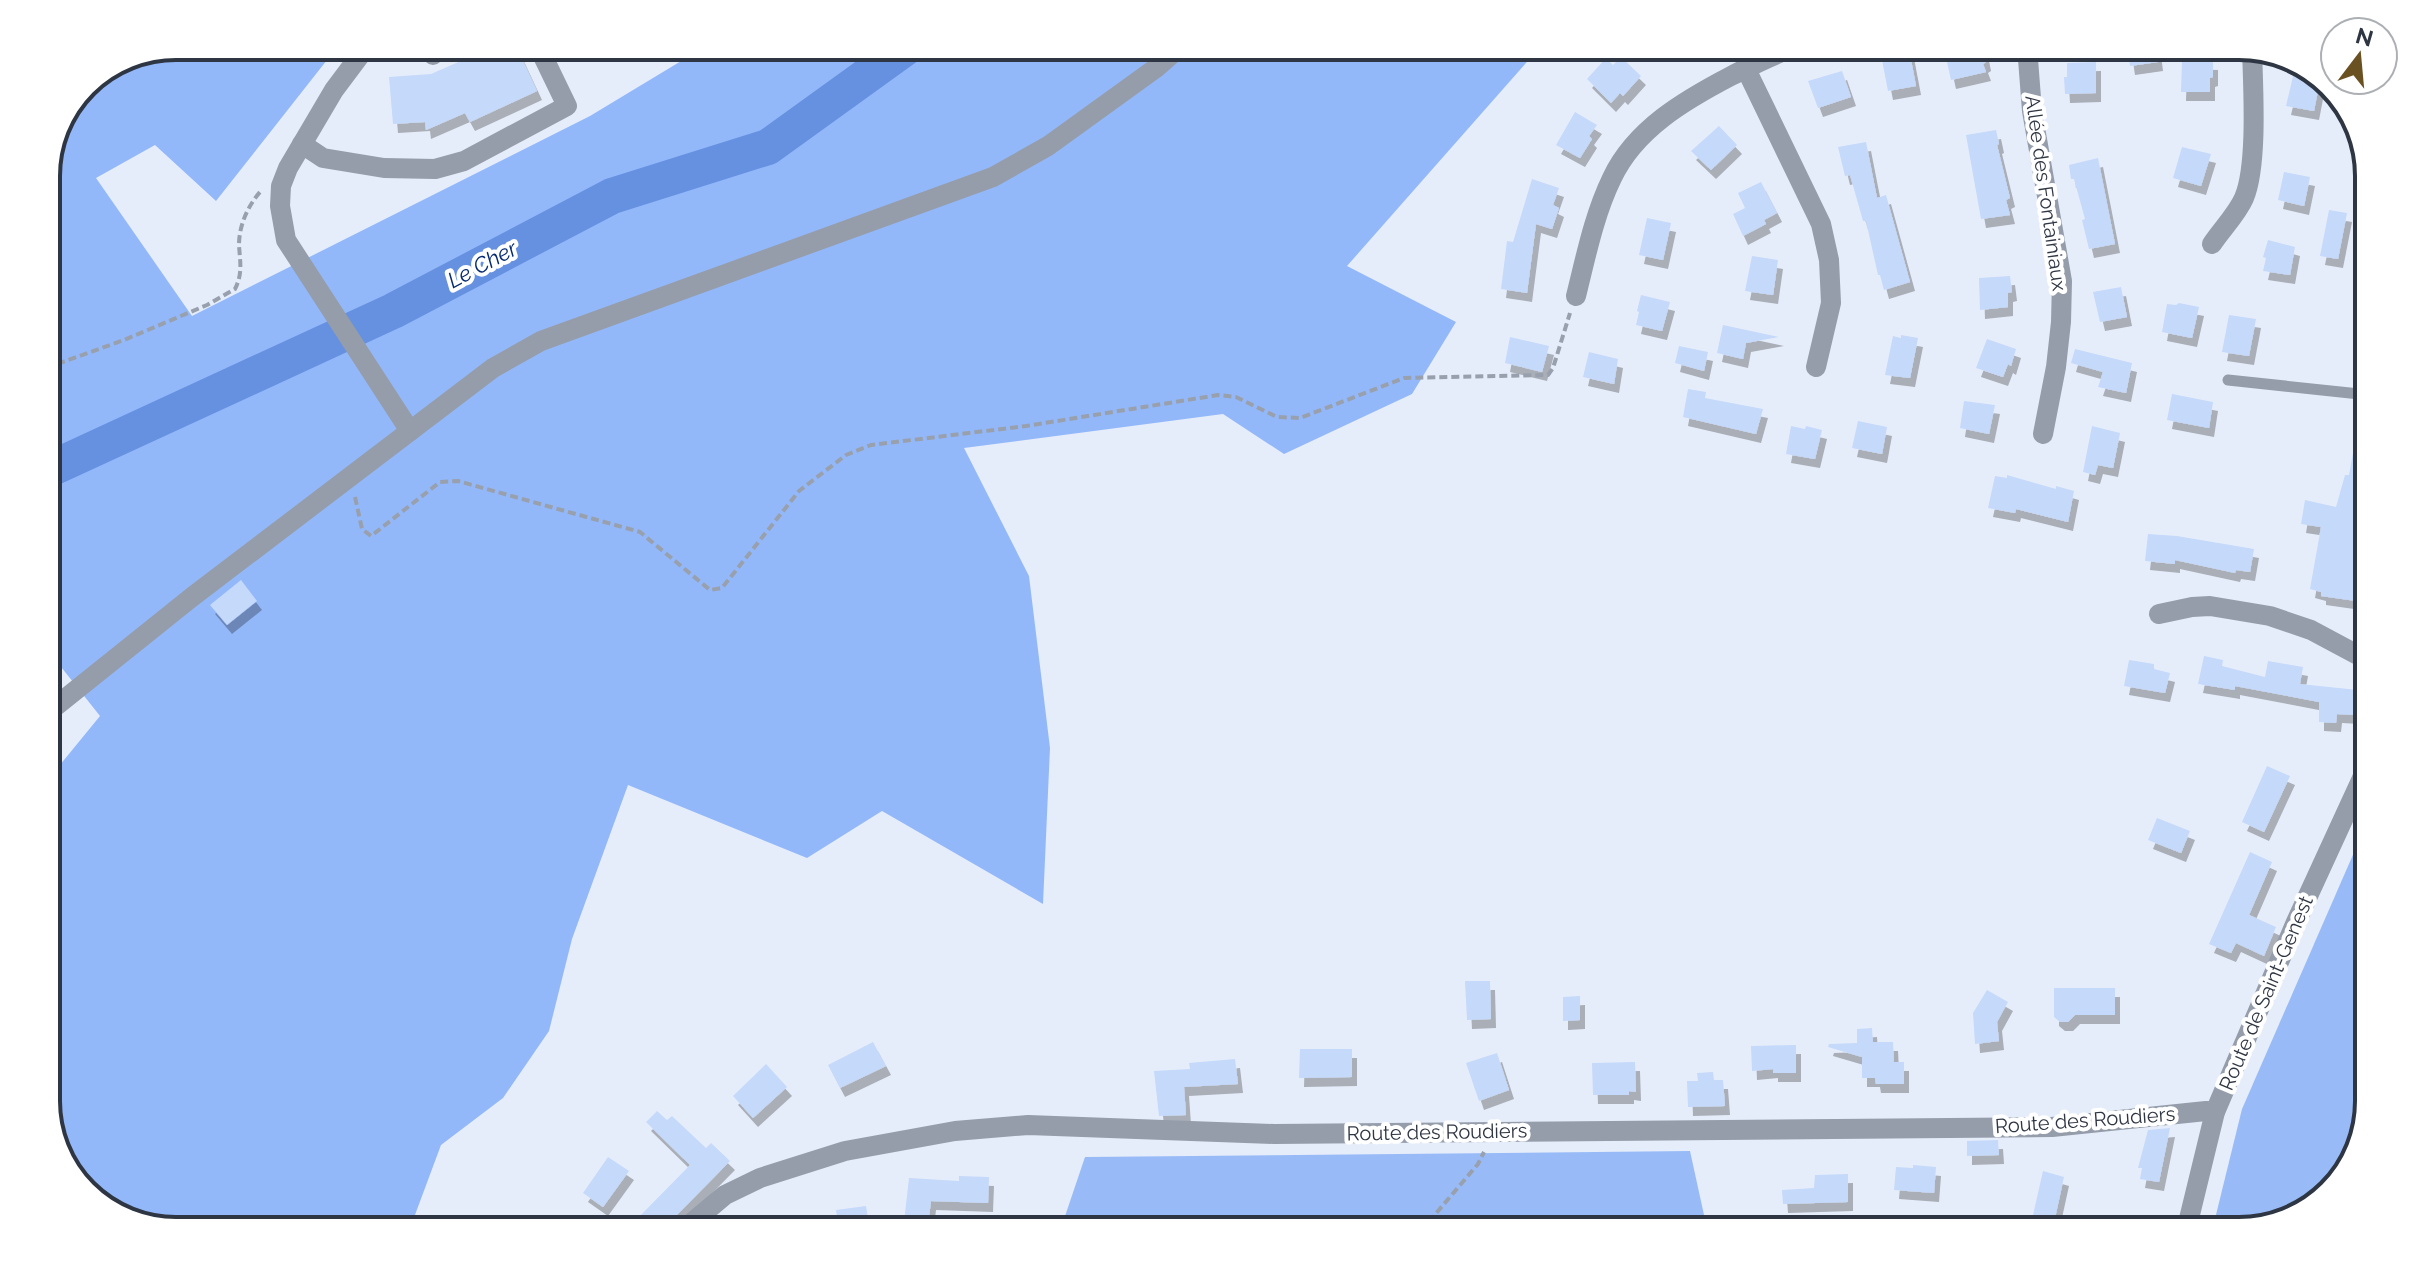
<svg xmlns="http://www.w3.org/2000/svg" width="2415" height="1277" font-family="Raleway,sans-serif">
<style>
.green{fill:#98bbf8}
.forest{fill:#93b8fa}
.lines{fill:none;stroke-linecap:round;stroke-linejoin:round}
.river{stroke:#6591e0;stroke-width:36}
.building{fill:#c5d9fb;filter:url(#shadow)}
.path{stroke:#99a0ad;stroke-width:4;stroke-dasharray:8 4;stroke-linecap:butt}
.service{stroke:#959dab;stroke-width:11}
.minor{stroke:#959dab;stroke-width:20}
.tertiary{stroke:#959dab;stroke-width:20}
.labels{text-anchor:middle;dominant-baseline:central;stroke-width:8;stroke-linejoin:round;paint-order:stroke}
.street-label{font-size:20px;fill:#2f3643;stroke:#fff}
.water-label{font-size:22px;font-style:italic;fill:#052a6f;stroke:#fff}
.rim{fill:none;stroke:#2f3643;stroke-width:4}
</style>
<defs>
<filter id="shadow"><feDropShadow dx="5" dy="9" stdDeviation="0" flood-color="#0004"/></filter>
</defs>
<rect width="100%" height="100%" fill="#e6edfa"/>
<g class="green">
<polygon points="2369,818 2369,1101 2355,1159 2311,1209 2240,1231 2212,1231 2242,1109"/>
<polygon points="1690,1151 1706,1224 1739,1231 1060,1231 1085,1157"/>
</g>
<polygon class="forest" points="176,46 338,46 216,201 155,145 96,178 192,316 590,116 706,46 1541,46 1347,266 1456,322 1412,394 1284,454 1223,414 964,448 1029,576 1050,748 1043,904 882,811 807,858 628,785 572,939 549,1031 503,1098 441,1145 409,1231 176,1231 118,1217 68,1174 46,1110 46,782 100,716 46,648 46,168 84,84"/>
<g class="lines">
<polyline class="river" points="46,471 393,311 612,196 768,147 908,46"/>
</g>
<g class="building">
<polygon points="468,46 516,46 537,91 470,122 465,113 426,130 425,122 393,124 389,77 431,74 472,56"/>
<polygon points="2127,46 2156,46 2158,62 2130,66"/>
<polygon points="1983,47 1986,62 1983,64 1986,72 1951,80 1945,53"/>
<polygon points="1909,49 1916,86 1888,91 1881,55"/>
<polygon points="1621,57 1641,76 1623,96 1620,93 1611,103 1587,79 1606,58 1613,65"/>
<polygon points="2182,60 2213,61 2213,77 2210,78 2210,92 2181,92"/>
<polygon points="2096,62 2096,93 2065,94 2064,77 2067,77 2067,63"/>
<polygon points="2305,66 2320,80 2314,111 2286,106 2294,72 2303,73"/>
<polygon points="1842,71 1851,97 1818,108 1808,81"/>
<polygon points="1575,112 1597,125 1589,136 1592,139 1580,158 1556,145"/>
<polygon points="1719,126 1737,145 1711,170 1691,151"/>
<polygon points="1996,130 1999,144 1997,145 2010,198 2006,200 2010,215 1981,219 1966,135"/>
<polygon points="1866,142 1877,198 1886,195 1910,282 1884,290 1880,275 1878,275 1866,221 1863,221 1850,175 1845,176 1838,147"/>
<polygon points="2182,147 2211,154 2201,186 2173,178"/>
<polygon points="2098,158 2115,244 2089,249 2082,220 2085,219 2074,179 2071,179 2069,165"/>
<polygon points="2284,172 2310,177 2304,206 2278,200"/>
<polygon points="1532,179 1559,188 1553,205 1559,208 1552,229 1536,224 1527,293 1501,289 1507,241 1513,242"/>
<polygon points="1761,182 1777,213 1764,220 1766,224 1743,236 1733,214 1745,208 1738,193"/>
<polygon points="2329,210 2347,213 2338,259 2320,256"/>
<polygon points="1647,218 1671,223 1663,260 1639,255"/>
<polygon points="2268,240 2295,247 2290,275 2263,271 2266,258 2263,257"/>
<polygon points="1752,256 1778,260 1773,295 1745,291"/>
<polygon points="2010,276 2012,292 2008,293 2008,307 1980,310 1979,278"/>
<polygon points="2121,287 2127,317 2100,322 2093,292"/>
<polygon points="1641,295 1670,302 1662,331 1636,325 1639,312 1637,311"/>
<polygon points="2179,303 2199,307 2192,338 2162,332 2167,304 2176,305"/>
<polygon points="2229,315 2256,319 2249,356 2222,352"/>
<polygon points="1723,325 1779,337 1746,343 1743,359 1717,353"/>
<polygon points="1901,335 1918,338 1910,378 1885,375 1893,336 1901,338"/>
<polygon points="1510,337 1549,346 1542,372 1505,363"/>
<polygon points="1987,339 2016,349 2011,366 2008,364 2003,377 1976,368"/>
<polygon points="1679,346 1708,352 1704,371 1675,363"/>
<polygon points="2075,349 2132,363 2126,393 2098,387 2103,372 2071,363"/>
<polygon points="1589,352 1618,359 1614,384 1583,377"/>
<polygon points="1688,389 1706,392 1705,398 1763,409 1756,434 1683,417"/>
<polygon points="2172,394 2213,402 2209,428 2167,420"/>
<polygon points="1964,401 1995,405 1989,434 1960,428"/>
<polygon points="2360,414 2369,415 2369,503 2365,526 2369,527 2369,565 2363,602 2321,596 2321,592 2310,589 2321,527 2301,524 2305,500 2336,507 2345,475 2349,475"/>
<polygon points="1858,421 1887,427 1882,454 1852,448"/>
<polygon points="1791,426 1805,429 1806,426 1822,430 1815,459 1786,454"/>
<polygon points="2092,426 2120,433 2113,468 2098,465 2095,475 2083,472"/>
<polygon points="2007,475 2056,489 2056,486 2074,491 2068,522 2016,509 2015,513 1988,508 1995,476 2007,478"/>
<polygon points="2148,534 2177,536 2254,549 2250,572 2236,570 2235,573 2175,560 2175,564 2145,561"/>
<polygon points="241,580 257,601 227,625 210,605"/>
<polygon points="2204,656 2223,660 2222,666 2265,677 2268,661 2303,667 2300,684 2358,690 2355,715 2337,714 2336,723 2319,722 2319,702 2235,686 2235,690 2198,684"/>
<polygon points="2129,660 2154,664 2154,669 2170,673 2165,693 2124,686"/>
<polygon points="2267,766 2290,776 2264,832 2242,822"/>
<polygon points="2157,818 2190,831 2181,853 2148,840"/>
<polygon points="2250,852 2272,862 2249,915 2276,927 2264,956 2236,943 2231,953 2209,944"/>
<polygon points="1465,981 1490,981 1491,1019 1467,1020"/>
<polygon points="2054,988 2115,988 2115,1015 2075,1015 2068,1022 2060,1022 2054,1017"/>
<polygon points="1987,990 2008,1002 1997,1022 1999,1041 1975,1044 1973,1013"/>
<polygon points="1580,996 1580,1020 1563,1021 1563,997"/>
<polygon points="1872,1028 1873,1042 1893,1042 1894,1062 1904,1062 1904,1084 1876,1084 1875,1078 1862,1078 1862,1057 1828,1047 1829,1044 1857,1043 1857,1029"/>
<polygon points="873,1042 886,1066 840,1088 828,1065"/>
<polygon points="1796,1045 1796,1073 1773,1073 1773,1069 1752,1071 1751,1046"/>
<polygon points="1300,1049 1352,1049 1352,1077 1299,1078"/>
<polygon points="1497,1053 1509,1090 1479,1101 1466,1063"/>
<polygon points="1235,1059 1238,1084 1184,1087 1186,1115 1159,1116 1154,1071 1190,1069 1189,1063"/>
<polygon points="1635,1062 1636,1092 1629,1091 1629,1095 1593,1095 1592,1063"/>
<polygon points="766,1064 787,1087 753,1118 733,1096"/>
<polygon points="1713,1072 1714,1080 1723,1080 1725,1106 1688,1107 1687,1081 1698,1081 1697,1073"/>
<polygon points="657,1111 667,1120 672,1116 706,1148 711,1143 730,1161 661,1231 654,1231 639,1217 690,1165 646,1122"/>
<polygon points="2170,1128 2159,1182 2140,1179 2142,1168 2138,1168 2148,1130"/>
<polygon points="1998,1140 1999,1155 1967,1156 1967,1141"/>
<polygon points="608,1157 629,1171 603,1207 583,1193"/>
<polygon points="1913,1165 1936,1167 1934,1193 1894,1190 1896,1167 1913,1168"/>
<polygon points="2043,1171 2064,1177 2055,1218 2033,1215"/>
<polygon points="1848,1174 1848,1202 1783,1204 1782,1190 1814,1188 1815,1175"/>
<polygon points="959,1176 989,1177 988,1203 931,1201 929,1217 920,1216 917,1231 903,1231 909,1178 959,1181"/>
<polygon points="866,1206 870,1231 839,1231 836,1210"/>
</g>
<g class="lines">
<g class="path">
<path d="M 46,368 L 124,340 L 207,305 L 235,289 C 243,273 240,262 239,245 C 239,225 248,206 260,192"/>
<polyline points="355,497 362,529 371,536 440,482 458,481 640,532 710,590 722,588 799,491 846,455 871,445 1026,426 1218,395 1236,397 1277,417 1300,418 1404,378 1548,375 1553,368 1570,313"/>
<polyline points="1421,1231 1478,1164 1484,1152"/>
</g>
<polyline class="service" points="2228,380 2369,395"/>
<g class="minor">
<polyline points="2027,46 2032,111 2062,281 2061,322 2056,367 2043,434"/>
<polyline points="433,55 442,46"/>
<polyline points="1746,69 1821,224 1829,260 1831,303 1816,367"/>
<polyline points="302,144 323,158 384,168 435,169 464,161 567,106 538,46"/>
<path d="M 2212,244 C 2222,229 2237,214 2244,198 C 2258,165 2253,86 2252,49"/>
<path d="M 1576,296 C 1586,256 1594,215 1612,178 C 1635,129 1685,100 1731,76 C 1753,65 1775,53 1799,46"/>
<polyline points="2159,614 2192,607 2210,606 2270,616 2311,630 2369,661"/>
</g>
<g class="tertiary">
<polyline points="367,46 334,90 288,168 281,186 280,206 286,240 410,431"/>
<polyline points="46,714 192,597 493,368 541,341 993,177 1048,146 1156,68 1181,46"/>
<polyline points="682,1231 725,1195 760,1178 845,1151 955,1131 1028,1125 1274,1134 2052,1127 2206,1111 2215,1112"/>
<polyline points="2186,1231 2215,1112 2296,922 2369,763"/>
</g>
</g>
<g class="labels">
<g class="street-label">
<text transform="translate(2046 193) rotate(82)">Allée des Fontainiaux</text>
<text transform="translate(2266 993) rotate(-67)">Route de Saint-Genest</text>
<text transform="translate(2085 1120) rotate(-4)">Route des Roudiers</text>
<text transform="translate(1437 1132) rotate(-1)">Route des Roudiers</text>
</g>
<g class="water-label">
<text transform="translate(482 264) rotate(-28)">Le Cher</text>
</g>
</g>
<path d="M0 0H2415V1277H0ZM176 60H2239A116 116 0 0 1 2355 176V1101A116 116 0 0 1 2239 1217H176A116 116 0 0 1 60 1101V176A116 116 0 0 1 176 60Z" fill="#fff" fill-rule="evenodd"/>
<path class="rim" d="M176 60H2239A116 116 0 0 1 2355 176V1101A116 116 0 0 1 2239 1217H176A116 116 0 0 1 60 1101V176A116 116 0 0 1 176 60Z"/>
<g transform="translate(2359 56) rotate(16)"><circle r="38" fill="#ffffff" stroke="#acafb4" stroke-width="2"/>
<path d="M0-6L14 30L0 20L-14 30Z" fill="#6a5122"/>
<text y="-12" font-size="22" font-weight="bold" text-anchor="middle" fill="#2f3643">N</text>
</g>
</svg>
